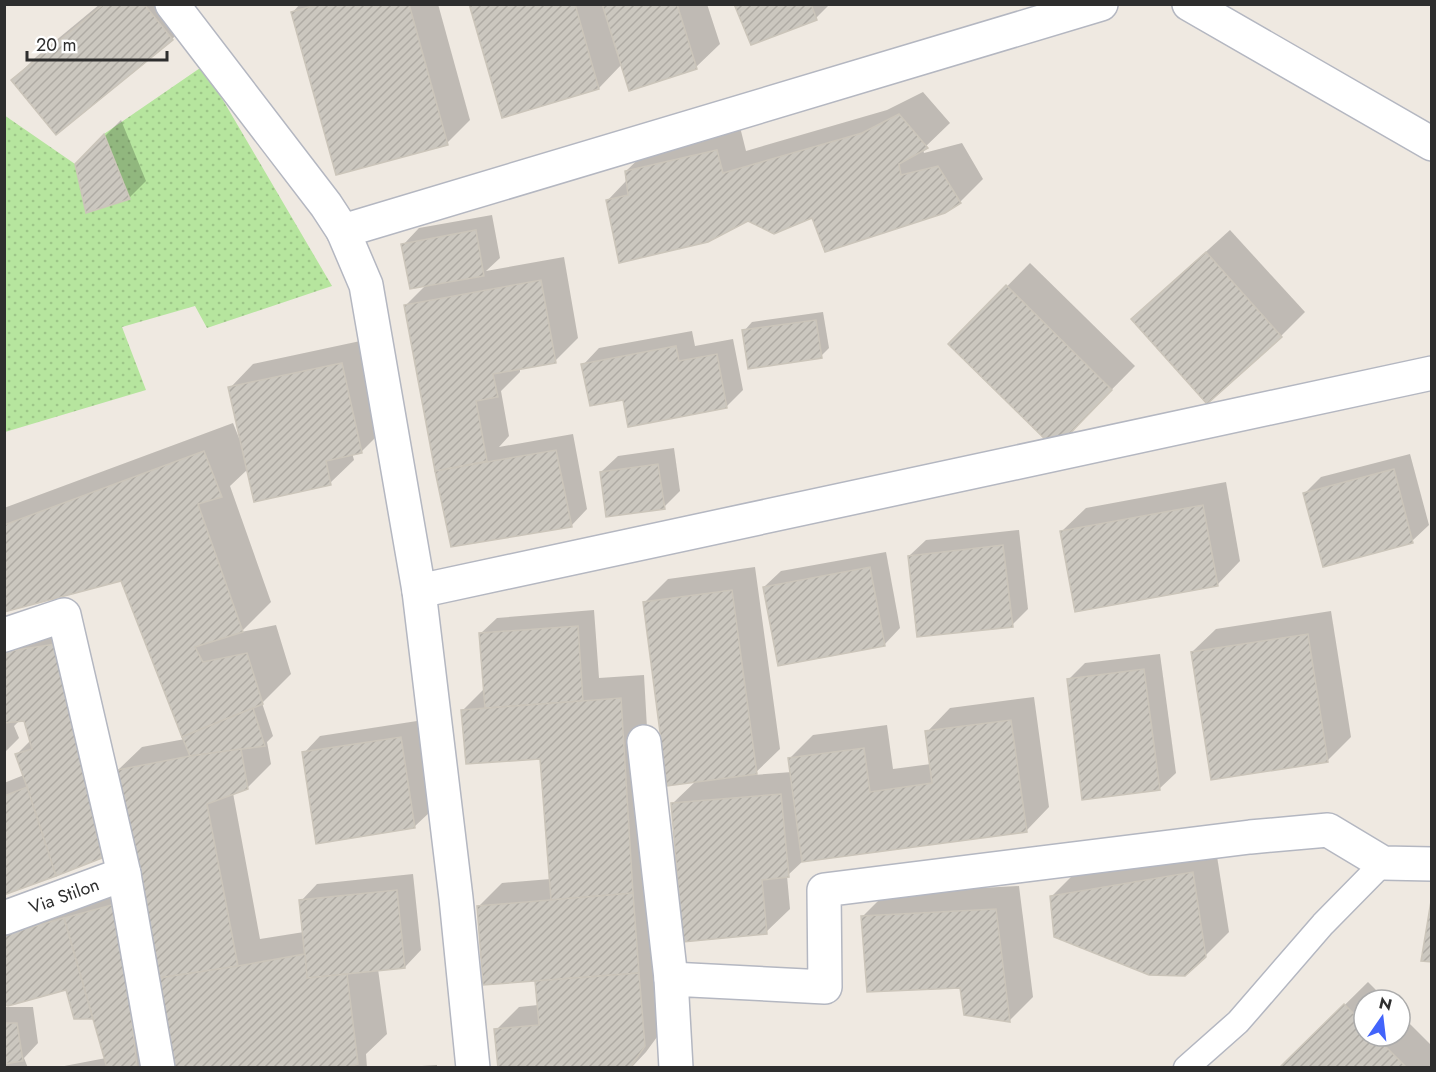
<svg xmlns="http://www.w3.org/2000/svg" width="1436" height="1072" font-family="Jost,sans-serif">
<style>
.green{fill:url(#green-dots)}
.shadow{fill:#0003}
.building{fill:url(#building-hatch);stroke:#cbc5ba;stroke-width:1.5}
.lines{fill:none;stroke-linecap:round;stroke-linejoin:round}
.lane-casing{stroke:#b4b7c1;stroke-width:27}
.street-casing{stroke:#b4b7c1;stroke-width:36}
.lane{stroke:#fff;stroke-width:24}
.street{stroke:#fff;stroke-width:33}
.labels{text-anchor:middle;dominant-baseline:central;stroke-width:6;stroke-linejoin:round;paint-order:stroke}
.street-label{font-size:18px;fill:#2e2e2e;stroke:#fff}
</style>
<defs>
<pattern id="green-dots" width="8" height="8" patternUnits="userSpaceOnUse" patternTransform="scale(1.5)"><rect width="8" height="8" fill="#b6e59e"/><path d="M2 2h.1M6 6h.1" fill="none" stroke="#9dc588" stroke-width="1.8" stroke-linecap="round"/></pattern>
<pattern id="building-hatch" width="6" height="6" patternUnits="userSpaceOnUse" patternTransform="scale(1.5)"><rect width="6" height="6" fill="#cbc7bf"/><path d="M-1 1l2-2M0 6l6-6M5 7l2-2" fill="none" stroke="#afaba4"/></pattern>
</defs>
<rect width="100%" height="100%" fill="#efe9e1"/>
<polygon class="green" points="203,66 332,286 207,328 195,306 122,327 146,390 5,432 4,115 75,164 86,212 130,199 104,134"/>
<g class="shadow">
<polygon points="100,4 186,4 196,16 172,39 13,80 36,57"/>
<polygon points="300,4 438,4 470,120 447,143 292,13"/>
<polygon points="470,4 707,4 720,44 696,67 622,64 599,88 503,116"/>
<polygon points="736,4 830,4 816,18 752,43"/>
<polygon points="923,92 950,123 923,149 924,153 962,143 983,179 960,202 813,216 748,220 607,201 627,180 626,171 650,148 740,127 746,151 887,110"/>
<polygon points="121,120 146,181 129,198 76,165"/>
<polygon points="492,215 500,258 486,271 564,257 578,338 555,361 520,368 520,372 501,391 509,436 499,447 573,434 587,509 571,526 452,546 436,470 406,305 426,285 403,245 419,228"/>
<polygon points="1230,230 1305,312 1281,336 1207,402 1133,319 1157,296"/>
<polygon points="1030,263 1135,366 1055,447 950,344"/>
<polygon points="823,312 829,348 821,356 744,331 752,322"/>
<polygon points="692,331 695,346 733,339 743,390 727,406 583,365 599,348"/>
<polygon points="365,340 385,428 362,451 352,453 354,460 330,483 248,469 230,486 271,602 241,632 276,625 291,674 262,703 273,736 267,742 271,764 247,788 233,793 260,939 304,932 301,901 317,884 413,874 421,950 405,967 378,969 387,1034 366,1054 367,1068 177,1068 118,770 142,747 185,739 121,579 4,611 4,508 233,423 239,438 241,438 230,388 253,364"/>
<polygon points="674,448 680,491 664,507 601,472 618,456"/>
<polygon points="1410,454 1429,525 1412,541 1305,493 1321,477"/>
<polygon points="1226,482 1240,561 1217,585 1062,531 1086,508"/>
<polygon points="1019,530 1028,609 1012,625 909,556 926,540"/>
<polygon points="886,552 900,628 884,645 764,587 781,571"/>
<polygon points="755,567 780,749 753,775 792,772 790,758 813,735 887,725 893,769 931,764 927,732 950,708 1034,697 1049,807 1026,831 804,860 787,876 790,909 766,932 672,804 696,781 645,602 668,579"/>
<polygon points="594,610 599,678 644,675 655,869 668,1022 646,1052 631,1068 499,1068 496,1030 519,1007 538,1005 536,980 478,907 502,883 551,879 542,757 463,710 485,688 480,634 497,618"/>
<polygon points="1331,611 1351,737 1327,761 1192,652 1216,629"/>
<polygon points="78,622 125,833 101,857 4,893 4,783 24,775 16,755 31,740 25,720 20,720 14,726 19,738 4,753 4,634"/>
<polygon points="1160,654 1176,773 1159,789 1068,680 1085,663"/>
<polygon points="417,721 431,811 414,827 304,753 320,736"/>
<polygon points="1216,850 1229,932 1205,956 1052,896 1075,873"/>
<polygon points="1019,886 1033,997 1010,1020 863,916 886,893"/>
<polygon points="135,888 165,1068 54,1068 106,1058 94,1017 67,988 4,1004 4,924"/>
<polygon points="1368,982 1386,1000 1364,1000 1364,1036 1400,1036 1400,1014 1432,1046 1432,1068 1281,1068"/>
<polygon points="4,1007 33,1007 38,1043 24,1058 28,1068 4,1068"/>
<polygon points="437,1065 437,1068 391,1068"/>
</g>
<g class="building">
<polygon points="104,4 144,4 173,40 56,135 11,80"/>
<polygon points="319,4 409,4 448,145 336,175 291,12"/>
<polygon points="469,4 575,4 599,89 502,118"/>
<polygon points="602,4 677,4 697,69 629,91"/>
<polygon points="734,4 811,4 817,20 751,45"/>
<polygon points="899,114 928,148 899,164 901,175 938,166 961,203 945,213 825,252 812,218 774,234 748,221 708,242 619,263 606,200 628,195 625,171 717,150 723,173 862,133"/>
<polygon points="104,134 130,199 86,213 75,164"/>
<polygon points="476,230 484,276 410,289 401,244"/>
<polygon points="1206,252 1282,337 1207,404 1131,319"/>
<polygon points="541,280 556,363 493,374 498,397 476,401 487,461 435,471 404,305"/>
<polygon points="1006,285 1112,390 1055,449 948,344"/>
<polygon points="816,320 822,358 748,369 742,330"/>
<polygon points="676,346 679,361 717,354 727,408 628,427 623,400 590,406 581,364"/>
<polygon points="342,363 362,453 326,461 331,485 254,502 228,387"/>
<polygon points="556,450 572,527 451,547 435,471"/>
<polygon points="204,451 222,497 198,504 243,632 195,647 203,662 247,653 263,704 182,737 121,581 4,612 4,525"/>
<polygon points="658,464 665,509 606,517 600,472"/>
<polygon points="1394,469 1413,543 1323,567 1303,493"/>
<polygon points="1203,505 1218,586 1075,612 1060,531"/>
<polygon points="1003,545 1013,627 917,637 908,556"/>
<polygon points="870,567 885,646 778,666 763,587"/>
<polygon points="732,590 757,774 667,786 643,602"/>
<polygon points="578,626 583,701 485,708 479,633"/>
<polygon points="1308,634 1328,762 1211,780 1191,652"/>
<polygon points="55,644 102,858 56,876 27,787 15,754 32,749 24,721 4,723 4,652"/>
<polygon points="1144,669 1160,790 1082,800 1067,679"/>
<polygon points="621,698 633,893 551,900 540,759 466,764 461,710"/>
<polygon points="253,708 265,746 190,756 182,737"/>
<polygon points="1011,720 1027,832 802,862 788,758 864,748 870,792 932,783 925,731"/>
<polygon points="401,737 415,828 316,844 302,752"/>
<polygon points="241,749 248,789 207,804 238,966 159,978 117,770 190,756"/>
<polygon points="27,787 56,876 4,895 4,796"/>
<polygon points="781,794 789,877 762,880 767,934 683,942 671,803"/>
<polygon points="1193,872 1206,957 1185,976 1149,975 1054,937 1050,896"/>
<polygon points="397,890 405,968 307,978 299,900"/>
<polygon points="633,893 639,973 483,985 477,906"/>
<polygon points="1432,895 1432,962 1421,961"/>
<polygon points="119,903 137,1068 107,1068 64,918"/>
<polygon points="996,909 1010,1022 964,1015 960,988 867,992 861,916"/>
<polygon points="64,918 93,1019 74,1019 66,990 8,1006 4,1005 4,935"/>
<polygon points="305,954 307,978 347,974 358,1064 346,1068 175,1068 159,978 238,966"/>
<polygon points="639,973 645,1046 630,1068 498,1068 494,1029 539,1025 535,981"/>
<polygon points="1344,1004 1364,1024 1364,1036 1375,1036 1407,1068 1279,1068"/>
<polygon points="4,1023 17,1023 23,1061 4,1064"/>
</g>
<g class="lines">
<defs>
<polyline id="lane" points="1186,1068 1238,1022 1323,924 1383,863"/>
<g id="street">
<polyline points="172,4 326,205 343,231 366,285 419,591 456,898 473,1068"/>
<polyline points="1189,4 1432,144"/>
<polyline points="343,231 1101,4"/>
<polyline points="419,591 1432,373"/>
<polyline points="4,635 64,615 124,874 158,1068"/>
<polyline points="644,742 671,979"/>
<polyline points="4,918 124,874"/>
<polyline points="676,1068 671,979 825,987 824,890 1250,837 1328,830 1383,863 1432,864"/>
</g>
</defs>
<use href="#lane" class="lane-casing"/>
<use href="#street" class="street-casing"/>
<use href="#lane" class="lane"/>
<use href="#street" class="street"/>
</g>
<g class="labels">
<g class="street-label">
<text transform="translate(64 896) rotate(-20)">Via Stilon</text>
</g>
</g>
<rect width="1436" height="1072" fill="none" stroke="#2e2e2e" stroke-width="12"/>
<g transform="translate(1382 1018) rotate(14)"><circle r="28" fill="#ffffff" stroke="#ababab" stroke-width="1.5"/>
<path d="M0-4.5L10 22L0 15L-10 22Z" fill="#4264fb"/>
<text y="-9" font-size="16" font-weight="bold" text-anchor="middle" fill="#2e2e2e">N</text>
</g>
<path d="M27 51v9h140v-9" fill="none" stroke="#2e2e2e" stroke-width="3"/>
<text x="36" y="51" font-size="18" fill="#2e2e2e" stroke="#ffffff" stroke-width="4.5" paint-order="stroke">20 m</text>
</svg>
